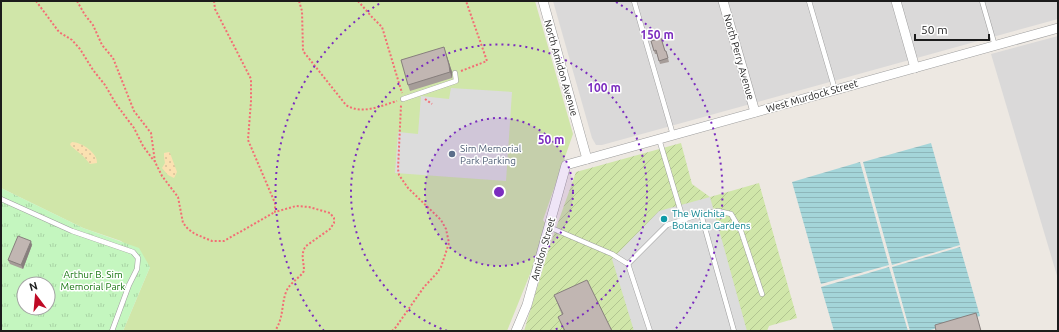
<svg xmlns="http://www.w3.org/2000/svg" width="1059" height="332" font-family="Ubuntu,sans-serif">
<style>
.residential{fill:#dad9d9}
.grass{fill:#d0e6a9}
.sand{fill:url(#sand-dots)}
.park{fill:url(#park-tufts);fill-rule:evenodd}
.garden{fill:url(#garden-furrows)}
.parking{fill:#dcdcdc}
.water{fill:url(#water-rules)}
.lines{fill:none;stroke-linecap:round;stroke-linejoin:round}
.lane-casing{stroke:#9d9d9d;stroke-width:5.5}
.street-casing{stroke:#9d9d9d;stroke-width:10}
.path{stroke:#f36d74;stroke-width:2;stroke-dasharray:2 2;stroke-linecap:butt}
.lane{stroke:#fff;stroke-width:4.5}
.street{stroke:#fff;stroke-width:9}
.wall{fill:#a69d99}
.shaded-wall{fill:#877f7d}
.building{fill:#c1b6b2;stroke:#877f7d}
.ring{fill:none;stroke:#7b2cbf;stroke-width:2;stroke-dasharray:2 4}
.service-dot{fill:#5c6f8a;stroke:#fff;stroke-width:1.5}
.culture-dot{fill:#0f9aa8;stroke:#fff;stroke-width:1.5}
.labels{text-anchor:middle;dominant-baseline:central;stroke-width:3;stroke-linejoin:round;paint-order:stroke}
.street-label{font-size:10px;fill:#1c1c1c;stroke:#fff}
.service-label{font-size:10px;fill:#4e5e75;stroke:#fff;text-anchor:start}
.culture-label{font-size:10px;fill:#0d838f;stroke:#fff;text-anchor:start}
.park-label{font-size:10px;fill:#177410;stroke:#fff}
.centre{fill:#7b2cbf;stroke:#fff;stroke-width:2}
.ring-label{font-size:12px;text-anchor:middle;font-weight:bold;fill:#7b2cbf;stroke:#fff;stroke-width:3;stroke-linejoin:round;paint-order:stroke}
</style>
<defs>
<pattern id="sand-dots" width="8" height="8" patternUnits="userSpaceOnUse"><rect width="8" height="8" fill="#fbe1b1"/><path d="M2 2h.1M6 6h.1" fill="none" stroke="#d7c098" stroke-width="1.8" stroke-linecap="round"/></pattern>
<pattern id="park-tufts" width="24" height="20" patternUnits="userSpaceOnUse"><rect width="24" height="20" fill="#c4f6bf"/><path d="M3 7l-1-3M5 7V3M7 7l1-3M15 17l-1-3M17 17v-4M19 17l1-3" fill="none" stroke="#a8d2a4"/></pattern>
<pattern id="garden-furrows" width="10" height="10" patternUnits="userSpaceOnUse"><rect width="10" height="10" fill="#d0e6a9"/><path d="M-1 1l2-2M0 10L10 0M9 11l2-2" fill="none" stroke="#b2c591"/></pattern>
<pattern id="water-rules" width="6" height="5" patternUnits="userSpaceOnUse"><rect width="6" height="5" fill="#a4d5d9"/><path d="M0 2.5h6" fill="none" stroke="#8db6ba"/></pattern>
</defs>
<rect width="100%" height="100%" fill="#ede8e2"/>
<g class="residential">
<polygon points="553,1 1058,1 1058,19 602,145 596,145 592,138"/>
<polygon points="1058,36 1058,279 991,54"/>
</g>
<polygon class="grass" points="1,1 535,1 573,134 543,220 549,227 507,331 123,331 150,267 121,241 83,228 1,188"/>
<g class="sand">
<path d="M 72,142 C 81,142 98,153 97,163 L 90,164 L 83,156 L 71,146 L 70,144 Z"/>
<polygon points="169,152 170,153 177,172 174,178 168,175 162,168 165,163 164,157 164,153"/>
</g>
<path class="park" d="M 1,188 L 83,228 L 139,248 L 150,267 L 123,331 L 1,331 ZM 24,284 L 48,284 L 48,308 L 24,308 Z"/>
<polygon class="garden" points="681,143 692,184 710,197 759,183 797,318 769,326 767,331 524,331 551,242 576,172"/>
<g class="parking">
<polygon points="451,88 512,92 506,181 395,173 398,132 418,134 421,96 449,99"/>
<polygon points="710,197 747,331 634,331 612,259 659,211"/>
</g>
<g class="water">
<polygon points="931,143 960,245 892,265 863,162"/>
<polygon points="860,162 889,265 821,284 792,182"/>
<polygon points="960,247 980,316 927,331 910,331 892,267"/>
<polygon points="889,267 908,331 834,331 821,287"/>
</g>
<g class="lines">
<defs>
<g id="lane">
<polyline points="634,1 673,135"/>
<polyline points="809,1 835,90"/>
<polyline points="982,1 995,46"/>
<polyline points="403,99 456,81 455,73"/>
<polyline points="659,139 683,219"/>
<polyline points="1,199 72,231 133,252 138,258 137,269 129,285 112,331"/>
<polyline points="701,214 718,211 731,214 741,231 762,294"/>
<polyline points="549,227 612,254 628,264 650,331"/>
<polyline points="628,264 667,225 701,214 734,331"/>
</g>
<g id="street">
<polyline points="543,1 587,159"/>
<polyline points="723,1 755,112"/>
<polyline points="896,1 915,68"/>
<polyline points="516,331 527,305 566,165 1058,28"/>
</g>
</defs>
<use href="#lane" class="lane-casing"/>
<use href="#street" class="street-casing"/>
<g class="path">
<polyline points="36,1 59,32 72,40 80,49 93,70 105,85 116,104 134,128 143,146 154,161"/>
<polyline points="77,1 85,15 93,25 102,45 113,58 134,111 151,133 155,162 162,176 178,197 183,223 188,229 195,234 212,241 224,241 275,212"/>
<path d="M 214,1 L 215,9 L 251,79 L 251,101 L 248,140 L 275,203 L 275,212 L 296,206 L 309,207 L 330,213 L 334,218 L 334,223 L 330,229 L 306,246 C 300,254 304,261 304,271 C 299,279 290,282 286,292 C 281,306 284,317 275,331"/>
<path d="M 299,1 L 302,11 L 303,51 L 346,105 C 362,115 380,106 397,101"/>
<polyline points="358,1 372,17 382,27 402,93"/>
<polyline points="461,71 487,61 466,1"/>
<polyline points="425,99 432,104"/>
<polyline points="392,331 396,327 424,287 437,273 441,267 449,243 446,229 441,220 408,188 399,175 398,169 401,105"/>
</g>
<use href="#lane" class="lane"/>
<use href="#street" class="street"/>
</g>
<g class="wall">
<polygon points="651,41 665,51 667,54 669,62 660,64 657,54 655,54"/>
<polygon points="446,53 452,72 452,78 410,91 408,85"/>
<polygon points="32,245 23,269 10,264 8,260"/>
<polygon points="554,295 612,331 564,331 558,317 562,315"/>
</g>
<g class="shaded-wall">
<polygon points="444,47 452,72 452,78 450,72"/>
<polygon points="31,241 32,245 23,269 21,265"/>
</g>
<g class="building">
<polygon points="661,38 665,51 666,51 668,58 659,61 656,50 654,51 651,41"/>
<polygon points="444,47 449,65 450,72 408,85 401,60"/>
<polygon points="18,236 31,241 21,265 8,260"/>
<polygon points="587,280 612,331 565,331 558,317 563,314 554,295"/>
<polygon points="976,313 981,331 936,331 935,325"/>
</g>
<circle cx="499" cy="192" r="74" fill="#7b2cbf" fill-opacity=".12"/>
<g class="ring">
<circle cx="499" cy="192" r="74"/>
<path d="M447 331A148 148 0 1 1 551 331"/>
<path d="M324 331A223 223 0 0 1 382 2M616 2A223 223 0 0 1 674 331"/>
</g>
<circle class="service-dot" cx="452" cy="154" r="4"/>
<circle class="culture-dot" cx="664" cy="219" r="4"/>
<g class="labels">
<g class="street-label">
<text transform="translate(739 57) rotate(74)">North Perry Avenue</text>
<text transform="translate(561 68) rotate(74)">North Amidon Avenue</text>
<text transform="translate(812 96) rotate(-16)">West Murdock Street</text>
<text transform="translate(543 249) rotate(-74)">Amidon Street</text>
</g>
<g class="service-label">
<text x="460" y="148">Sim Memorial<tspan x="460" dy="12">Park Parking</tspan></text>
</g>
<g class="culture-label">
<text x="672" y="213">The Wichita<tspan x="672" dy="12">Botanica Gardens</tspan></text>
</g>
<g class="park-label">
<text x="93" y="274">Arthur B. Sim<tspan x="93" dy="12">Memorial Park</tspan></text>
</g>
</g>
<circle cx="499" cy="192" r="6" class="centre"/>
<g class="ring-label">
<text x="657" y="39">150 m</text>
<text x="604" y="92">100 m</text>
<text x="551" y="144">50 m</text>
</g>
<rect width="1059" height="332" fill="none" stroke="#1c1c1c" stroke-width="4"/>
<g transform="translate(36 296) rotate(344)"><circle r="19" fill="#ffffff" stroke="#a4a4a4"/>
<path d="M0-3L7 15L0 10L-7 15Z" fill="#bf0925"/>
<text y="-6" font-size="11" font-weight="bold" text-anchor="middle" fill="#1c1c1c">N</text>
</g>
<path d="M915 34v6h74v-6" fill="none" stroke="#1c1c1c" stroke-width="2"/>
<text x="921" y="34" font-size="12" fill="#1c1c1c" stroke="#ffffff" stroke-width="3" paint-order="stroke">50 m</text>
</svg>
